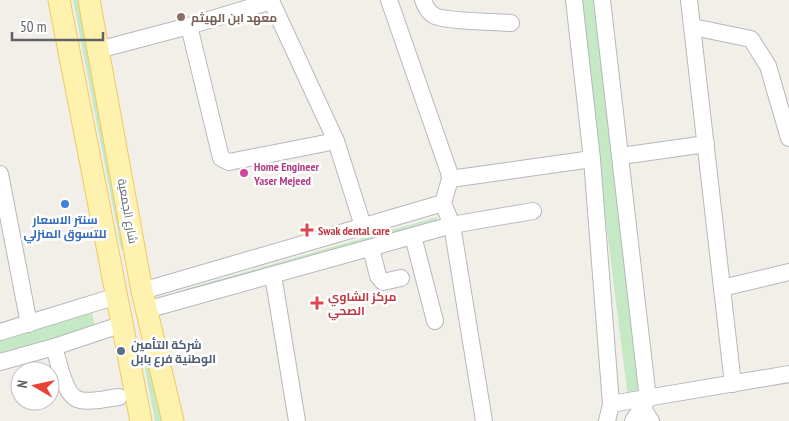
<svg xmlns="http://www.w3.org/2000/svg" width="789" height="421" font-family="'PT Sans Narrow',Cairo,sans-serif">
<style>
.green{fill:#c5e8c5}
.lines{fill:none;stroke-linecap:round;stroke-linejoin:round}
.minor-casing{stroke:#b5b8bc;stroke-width:18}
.major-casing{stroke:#f2c960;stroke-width:23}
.minor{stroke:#fff;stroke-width:16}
.major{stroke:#fff2af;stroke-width:21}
.education-dot{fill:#8d6e63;stroke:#fff;stroke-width:2}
.hotel-dot{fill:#d1479c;stroke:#fff;stroke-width:2}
.shop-dot{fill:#3f7fe0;stroke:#fff;stroke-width:2}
.health-dot{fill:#e0444e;stroke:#fff;stroke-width:2}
.service-dot{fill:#5c6f8a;stroke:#fff;stroke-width:2}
.labels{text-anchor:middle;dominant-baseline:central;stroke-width:5;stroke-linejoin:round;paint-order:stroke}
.education-label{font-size:12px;font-weight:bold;fill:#785e54;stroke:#fff;text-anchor:start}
.hotel-label{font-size:12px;font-weight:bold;fill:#b23c85;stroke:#fff;text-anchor:start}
.street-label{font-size:12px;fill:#5f6368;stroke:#fff}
.shop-label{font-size:12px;font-weight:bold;fill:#366cbe;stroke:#fff}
.health-label{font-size:12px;font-weight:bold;fill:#be3a42;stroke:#fff;text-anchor:start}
.service-label{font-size:12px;font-weight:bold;fill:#4e5e75;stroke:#fff;text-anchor:start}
</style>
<rect width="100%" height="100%" fill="#f1efe8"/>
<g class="green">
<polygon points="73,0 86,0 125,251 121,248"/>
<polygon points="578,0 593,0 643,395 628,398"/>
<polygon points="437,217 439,228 188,300 186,289"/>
<polygon points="92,313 95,327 0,353 0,339"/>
<polygon points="149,363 168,421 155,421 145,370 146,366"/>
</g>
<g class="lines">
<defs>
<g id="minor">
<polyline points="389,0 449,172 450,179 443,203 452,225 484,421"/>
<path d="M 423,0 C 425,6 429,13 435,16 C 444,21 498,22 511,23"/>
<polyline points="574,0 592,159 611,404 607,421"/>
<polyline points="602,0 648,399 633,421"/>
<polyline points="689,0 733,384"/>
<polyline points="189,26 221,158 229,162 336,141"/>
<polyline points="693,27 751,39 768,66 789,138"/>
<polyline points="98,50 189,26 268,2 272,3 336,141 363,226"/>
<polyline points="621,156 706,144"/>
<polyline points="0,174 29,324"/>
<polyline points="450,179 592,159"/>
<polyline points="413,236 435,321"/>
<polyline points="371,248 378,276 383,282 401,278"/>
<polyline points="273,275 297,421"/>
<polyline points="722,288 789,272"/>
<polyline points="142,291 443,203"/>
<polyline points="146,310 452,225 533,211"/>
<polyline points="0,332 117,296"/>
<path d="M 54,347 C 59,362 64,397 80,400 C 92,403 108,398 119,397"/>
<polyline points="0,362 54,347 123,324"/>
<polyline points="611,404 789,374"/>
<polyline points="642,407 651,421"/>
</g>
<g id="major">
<polyline points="59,0 141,421"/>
<polyline points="89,0 142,291 173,421"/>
</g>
</defs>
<use href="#minor" class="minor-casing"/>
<use href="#major" class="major-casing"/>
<use href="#minor" class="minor"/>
<use href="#major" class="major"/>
</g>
<circle class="education-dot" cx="181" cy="17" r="5"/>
<circle class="hotel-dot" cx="244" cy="173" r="5"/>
<circle class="shop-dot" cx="65" cy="204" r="5"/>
<g class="health-dot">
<path d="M304.5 222.5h5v5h5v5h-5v5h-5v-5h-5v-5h5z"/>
<path d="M314.5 295.5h5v5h5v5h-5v5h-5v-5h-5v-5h5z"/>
</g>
<circle class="service-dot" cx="121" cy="351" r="5"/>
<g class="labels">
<g class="education-label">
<text x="191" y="17">معهد ابن الهيثم</text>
</g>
<g class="hotel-label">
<text x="254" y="166">Home Engineer<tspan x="254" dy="14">Yaser Mejeed</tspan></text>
</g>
<g class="street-label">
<text transform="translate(128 211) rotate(80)">شارع الجمعية</text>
</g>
<g class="shop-label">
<text x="65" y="219">سنتر الاسعار<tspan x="65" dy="14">للتسوق المنزلي</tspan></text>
</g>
<g class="health-label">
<text x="318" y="230">Swak dental care</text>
<text x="328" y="296">مركز الشاوي<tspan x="328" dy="14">الصحي</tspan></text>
</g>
<g class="service-label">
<text x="131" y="344">شركة التأمين<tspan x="131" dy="14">الوطنية فرع بابل</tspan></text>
</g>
</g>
<g transform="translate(35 386) rotate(279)"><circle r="24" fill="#ffffff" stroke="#bfc1c3"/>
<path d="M0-4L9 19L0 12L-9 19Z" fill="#ea4335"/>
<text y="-8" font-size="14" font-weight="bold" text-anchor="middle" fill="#5f6368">N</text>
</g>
<path d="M12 32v8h91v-8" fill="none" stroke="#5f6368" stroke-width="2.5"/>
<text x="20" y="32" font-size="15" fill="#5f6368" stroke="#ffffff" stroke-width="4" paint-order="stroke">50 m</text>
</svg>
